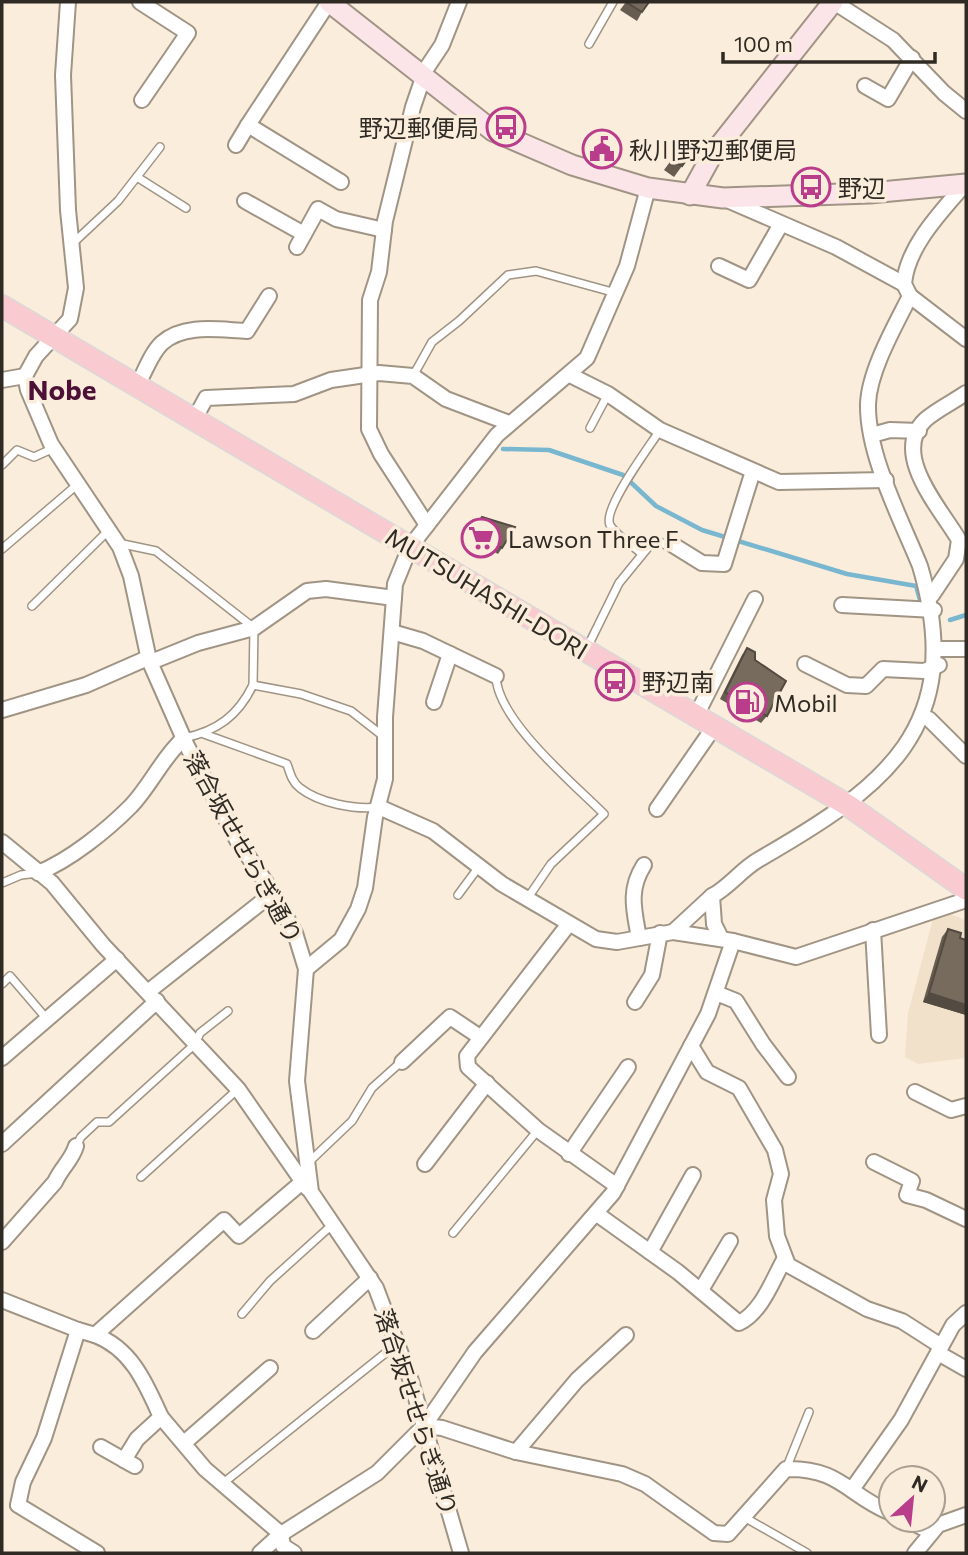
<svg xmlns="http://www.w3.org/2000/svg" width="968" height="1555" font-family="Commissioner,'Noto Sans JP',sans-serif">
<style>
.built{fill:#f2e1ca}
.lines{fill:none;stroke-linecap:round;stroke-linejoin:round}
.stream{stroke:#79b6cf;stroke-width:4.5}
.service-casing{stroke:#a09485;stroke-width:10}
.minor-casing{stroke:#a09485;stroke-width:18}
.secondary-casing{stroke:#a09485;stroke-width:23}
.primary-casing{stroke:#dad9d8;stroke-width:24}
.service{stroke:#fff;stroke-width:7}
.minor{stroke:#fff;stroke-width:14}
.secondary{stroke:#fce5e8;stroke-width:19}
.primary{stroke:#f9cbd1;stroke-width:21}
.wall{fill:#665c50}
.shaded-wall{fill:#534b41}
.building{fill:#776b5d;stroke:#534b41;stroke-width:2}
.labels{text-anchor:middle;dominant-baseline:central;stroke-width:7;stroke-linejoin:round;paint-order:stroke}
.poi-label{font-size:24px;fill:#2f2b24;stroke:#faeddc;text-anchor:start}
.street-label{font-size:24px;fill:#2f2b24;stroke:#faeddc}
.quarter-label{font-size:28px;font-weight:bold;fill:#4d1137;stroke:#faeddc}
</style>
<rect width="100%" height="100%" fill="#faeddc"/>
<polygon class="built" points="950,914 966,920 966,1058 918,1064 905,1057 908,1013 933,919"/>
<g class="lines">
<g class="stream">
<polyline points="503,449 549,450 623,475 656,506 702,530 847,574 916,586 922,607"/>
<polyline points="950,620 966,615"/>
</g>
<defs>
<g id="service">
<polyline points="589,44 613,2"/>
<polyline points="137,177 186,208"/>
<polyline points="71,245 118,201 160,147"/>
<polyline points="413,376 432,342 459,321 508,275 536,271 616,293"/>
<polyline points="590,428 608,394"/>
<polyline points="2,465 17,450 34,457 54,448"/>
<polyline points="118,543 156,551 254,628 253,685"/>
<polyline points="2,549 78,484"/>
<path d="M 642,554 C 633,546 616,535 610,525 C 602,509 650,446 660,430"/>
<polyline points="32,606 108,531"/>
<polyline points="587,648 619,583 655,539 669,547 672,546"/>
<path d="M 496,676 C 497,720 573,783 604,814 L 551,864 L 527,899"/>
<path d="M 204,734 L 287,764 C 290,773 292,782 300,788 C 319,803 355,810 379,807"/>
<path d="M 184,738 C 217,731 238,716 253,685 L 301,694 L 351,711 L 383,736"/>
<polyline points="2,883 21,875 38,873"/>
<polyline points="458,895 478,868"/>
<polyline points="2,984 10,976 47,1019"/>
<polyline points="76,1146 81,1137 97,1122 109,1122 195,1044 200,1033 228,1011"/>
<polyline points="309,1162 352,1121 372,1088 401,1062"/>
<polyline points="141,1177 238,1089"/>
<polyline points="453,1233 538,1130"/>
<polyline points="242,1314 270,1281 333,1224"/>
<polyline points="786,1469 809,1412"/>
<polyline points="222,1484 398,1343"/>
<polyline points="744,1517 807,1553"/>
</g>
<g id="minor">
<polyline points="68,2 63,75 68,210 76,288 70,319 36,356 25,376 28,390 51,444 120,547 131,576 149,660 187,746 237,840 273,893 295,933 306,969 297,1081 311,1192 376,1288 411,1381 461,1553"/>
<polyline points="140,2 188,33 142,100"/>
<polyline points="329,2 248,125 341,182"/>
<polyline points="834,2 893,40 944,93 966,111"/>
<polyline points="865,86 888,99 912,58"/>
<polyline points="236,145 248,125"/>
<polyline points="725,199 836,247 904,284"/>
<polyline points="245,201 304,234"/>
<polyline points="297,247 318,209 336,219 384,230"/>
<polyline points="719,266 749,280 781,224"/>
<polyline points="910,296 966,339"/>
<polyline points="570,375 608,394 660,430 779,482 886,480"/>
<polyline points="2,380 25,376"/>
<path d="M 137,386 C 144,374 151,353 162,343 C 184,323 220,330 247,331 L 269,296"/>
<polyline points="194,420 206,398 294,394 331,380 379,373 413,376 446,399 509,423"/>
<polyline points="872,435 890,430 919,431"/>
<polyline points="427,525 381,454 369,429 370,300 379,272 385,221 413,107 426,69 442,45 459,2"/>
<polyline points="673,545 702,563 724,564 753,471"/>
<path d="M 932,595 L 956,559 L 959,540 C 941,509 890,454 925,420 C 936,410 953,402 966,393"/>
<polyline points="842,605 934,610"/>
<polyline points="392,632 423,641 496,676"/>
<polyline points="938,649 966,649"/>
<polyline points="805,664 847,685 866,686 883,669 924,671 939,665"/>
<polyline points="434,702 450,654"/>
<polyline points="2,710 86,685 143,660 156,660 198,643 254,628 307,591 326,589 394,598"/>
<polyline points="696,716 755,599"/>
<polyline points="929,719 966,756"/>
<polyline points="657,809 714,727"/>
<polyline points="2,842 52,883 103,945 238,1089 307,1188"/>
<path d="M 38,873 C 70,860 106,831 131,806 C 151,785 162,758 184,738"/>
<polyline points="568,925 467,1056 468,1067 538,1130 617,1186"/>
<polyline points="873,930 879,1035"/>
<polyline points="673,932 712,896"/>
<path d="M 720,936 L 714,924 L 712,896 C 729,887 741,870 758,860 C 883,788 968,729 920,566 C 901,519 867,455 868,404 C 869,371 895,326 910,296 L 904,284 C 907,246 942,211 965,184"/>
<path d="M 639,938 C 634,910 628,890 644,865"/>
<polyline points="733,941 796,957 966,900"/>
<polyline points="306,969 341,940 358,909 365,888 375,817 385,779 385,717 395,584 410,547 497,435 587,358 627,266 648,188"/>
<polyline points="149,991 273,893"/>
<polyline points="716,993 736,1001 763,1044 788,1077"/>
<polyline points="635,1002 652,975 660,933"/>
<polyline points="691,1046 707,1072 739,1088 775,1150 781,1174 774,1200 777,1236 788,1265 867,1309 902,1321 941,1346"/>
<polyline points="2,1058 117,959"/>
<polyline points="402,1062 450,1017 480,1037"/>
<polyline points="915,1092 951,1110 966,1106"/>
<polyline points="2,1144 157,1001"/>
<polyline points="569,1154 628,1067"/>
<polyline points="874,1162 912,1181 907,1195 926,1200 966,1219"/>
<polyline points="425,1164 487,1083"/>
<path d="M 597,1214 L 678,1272 L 739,1323 C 762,1312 773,1279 785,1258"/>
<path d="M 2,1242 L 55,1182 C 61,1168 72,1160 76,1146"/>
<polyline points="650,1252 693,1175"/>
<polyline points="701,1290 730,1241"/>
<polyline points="2,1300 78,1330"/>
<polyline points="313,1331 370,1278"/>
<path d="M 95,1335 C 132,1349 146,1384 161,1417 L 137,1439 L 124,1460 L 135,1466"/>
<polyline points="938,1353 966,1369"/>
<polyline points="161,1417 205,1469 281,1534 283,1546 294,1553"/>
<path d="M 424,1426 L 442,1428 L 516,1452 L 622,1474 L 645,1484 L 714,1533 L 728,1534 L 786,1469 C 841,1468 847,1495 891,1513"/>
<polyline points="184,1443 270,1368"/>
<polyline points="101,1447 124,1460"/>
<polyline points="516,1452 577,1380 626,1335"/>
<polyline points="853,1488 901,1420 953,1325 966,1313"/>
<polyline points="907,1520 931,1532"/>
<polyline points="97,1553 18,1505 23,1482 44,1438 78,1330 95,1335 224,1220 239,1236 301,1183"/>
<polyline points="260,1553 281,1534 377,1473 424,1426 475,1352 613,1193 708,1014 733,941 673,932 617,942 596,939 502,884 433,831 379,807"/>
<polyline points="915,1553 938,1525 966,1515"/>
</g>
<g id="secondary">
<polyline points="329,2 493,131 572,165 648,188 723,198 870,193 966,184"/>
<polyline points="690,195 712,155 833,2"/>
</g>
<polyline id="primary" points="2,306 849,806 966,889"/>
</defs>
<use href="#service" class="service-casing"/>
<use href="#minor" class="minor-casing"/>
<use href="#secondary" class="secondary-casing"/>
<use href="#primary" class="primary-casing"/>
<use href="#service" class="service"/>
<use href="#minor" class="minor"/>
<use href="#secondary" class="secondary"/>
<use href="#primary" class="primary"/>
</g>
<g class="wall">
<polygon points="626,2 642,12 637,21 620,10"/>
<polygon points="692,152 674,177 664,170 672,159"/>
<polygon points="482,517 502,548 498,554 469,537"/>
<polygon points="747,648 755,660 767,716 761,723 720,699 742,655"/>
<polygon points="948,929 960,938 966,940 966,1015 923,1002 942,937"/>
</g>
<polygon class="shaded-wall" points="929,993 966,1005 966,1015 923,1002"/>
<g class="building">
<polygon points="626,2 649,2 642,12"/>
<polygon points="683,145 692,152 682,166 672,159"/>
<polygon points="482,517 515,527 502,548 473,532"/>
<polygon points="747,648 755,652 755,660 786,681 767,716 725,692"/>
<polygon points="948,929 961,933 960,938 966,940 966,1005 929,993"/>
</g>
<defs>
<symbol id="bus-ring" viewBox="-11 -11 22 22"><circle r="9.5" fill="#faeddc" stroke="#ba3d8b" stroke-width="1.5"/><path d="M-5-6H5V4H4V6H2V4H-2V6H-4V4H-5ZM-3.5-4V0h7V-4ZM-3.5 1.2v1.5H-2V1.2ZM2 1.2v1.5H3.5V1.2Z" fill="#ba3d8b"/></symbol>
<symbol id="civic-ring" viewBox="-11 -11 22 22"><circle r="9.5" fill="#faeddc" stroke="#ba3d8b" stroke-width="1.5"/><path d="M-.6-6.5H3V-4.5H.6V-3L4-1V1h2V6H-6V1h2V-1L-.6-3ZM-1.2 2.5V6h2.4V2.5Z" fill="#ba3d8b"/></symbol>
<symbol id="supermarket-ring" viewBox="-11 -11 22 22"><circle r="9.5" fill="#faeddc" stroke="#ba3d8b" stroke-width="1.5"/><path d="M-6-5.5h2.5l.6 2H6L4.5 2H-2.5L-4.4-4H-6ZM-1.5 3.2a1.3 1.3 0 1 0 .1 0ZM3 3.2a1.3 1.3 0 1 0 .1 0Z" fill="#ba3d8b"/></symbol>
<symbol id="fuel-ring" viewBox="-11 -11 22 22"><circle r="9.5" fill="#faeddc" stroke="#ba3d8b" stroke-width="1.5"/><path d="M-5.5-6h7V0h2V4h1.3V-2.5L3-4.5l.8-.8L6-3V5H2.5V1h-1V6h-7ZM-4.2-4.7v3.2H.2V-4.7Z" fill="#ba3d8b"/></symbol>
</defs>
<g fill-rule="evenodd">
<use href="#bus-ring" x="484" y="105" width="44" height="44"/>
<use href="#civic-ring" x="580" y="127" width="44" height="44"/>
<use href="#bus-ring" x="789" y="165" width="44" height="44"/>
<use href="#supermarket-ring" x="459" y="516" width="44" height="44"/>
<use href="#bus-ring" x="593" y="659" width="44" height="44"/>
<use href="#fuel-ring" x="725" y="680" width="44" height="44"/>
</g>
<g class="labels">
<g class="poi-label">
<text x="479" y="127" text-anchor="end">野辺郵便局</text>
<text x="629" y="149">秋川野辺郵便局</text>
<text x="838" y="187">野辺</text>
<text x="508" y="538">Lawson Three F</text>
<text x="642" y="681">野辺南</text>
<text x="774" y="702">Mobil</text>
</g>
<g class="street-label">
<text transform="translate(487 593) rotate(31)">MUTSUHASHI-DORI</text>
<text transform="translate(244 847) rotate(61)">落合坂せせらぎ通り</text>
<text transform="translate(417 1412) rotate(72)">落合坂せせらぎ通り</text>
</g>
<g class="quarter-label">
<text x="62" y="389">Nobe</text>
</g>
</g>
<rect width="968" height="1555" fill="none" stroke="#2f2b24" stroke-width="7"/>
<g transform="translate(912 1499) rotate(27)"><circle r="33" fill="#faeddc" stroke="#a99f92" stroke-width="2"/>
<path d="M0-5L12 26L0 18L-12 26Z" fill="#ba3d8b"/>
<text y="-10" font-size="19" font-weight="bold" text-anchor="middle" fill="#2f2b24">N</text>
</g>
<path d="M723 52v10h212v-10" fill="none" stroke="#2f2b24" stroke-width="3.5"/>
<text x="734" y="52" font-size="21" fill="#2f2b24" stroke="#faeddc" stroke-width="5" paint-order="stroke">100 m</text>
</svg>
